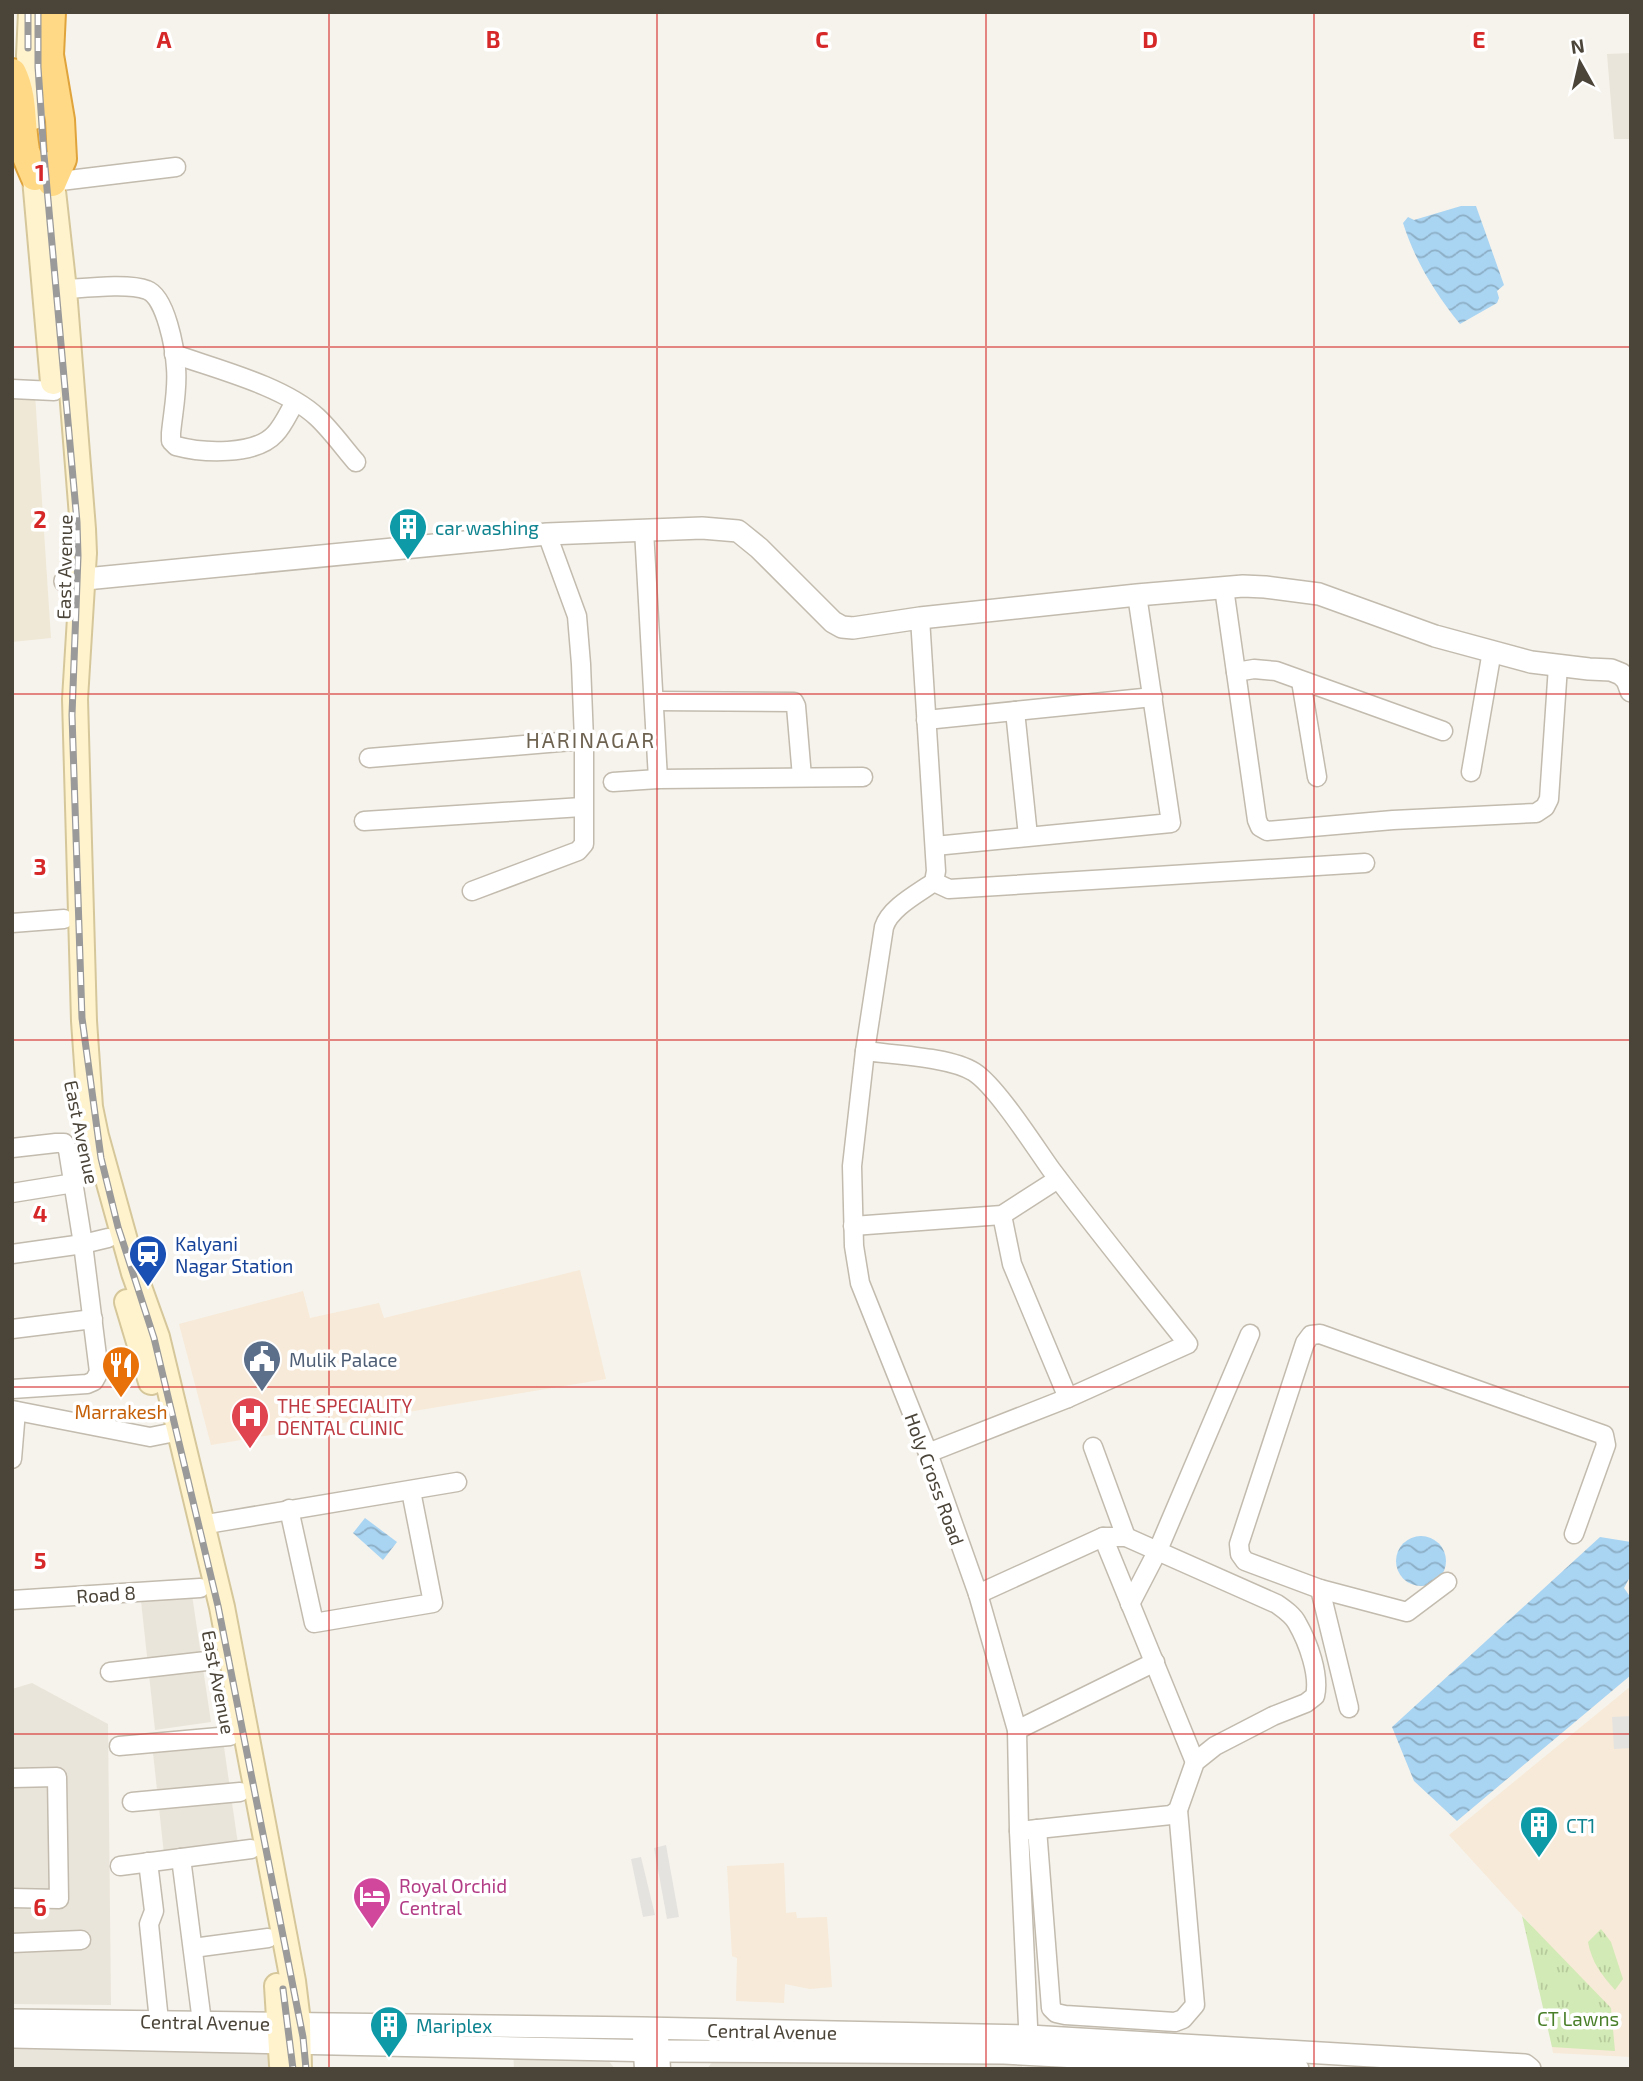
<svg xmlns="http://www.w3.org/2000/svg" width="1643" height="2081" font-family="'Exo 2',sans-serif">
<style>
.residential{fill:#eae5da}
.commercial{fill:#f7ead8}
.education{fill:#efe8d6}
.park{fill:url(#park-tufts)}
.parking{fill:#e5e3e0}
.water{fill:url(#water-waves)}
.lines{fill:none;stroke-linecap:round;stroke-linejoin:round}
.minor-casing{stroke:#c2bbae;stroke-width:21}
.tertiary-casing{stroke:#c2bbae;stroke-width:24}
.secondary-casing{stroke:#d6c79b;stroke-width:28}
.trunk-casing{stroke:#e0a43c;stroke-width:32}
.minor{stroke:#fff;stroke-width:18}
.tertiary{stroke:#fff;stroke-width:21}
.secondary{stroke:#fff3cd;stroke-width:24}
.trunk{stroke:#ffd985;stroke-width:28}
.rail-casing{stroke:#9a9a9a;stroke-width:7}
.rail{stroke:#fff;stroke-width:4.5;stroke-dasharray:13;stroke-linecap:butt}
.grid{fill:none;stroke:#d62828;stroke-width:2;stroke-opacity:0.55}
.labels{text-anchor:middle;dominant-baseline:central;stroke-width:7;stroke-linejoin:round;paint-order:stroke}
.culture-label{font-size:19px;fill:#0d838f;stroke:#fff;text-anchor:start}
.street-label{font-size:19px;fill:#4b4439;stroke:#fff}
.transit-label{font-size:19px;fill:#164399;stroke:#fff;text-anchor:start}
.service-label{font-size:19px;fill:#4e5e75;stroke:#fff;text-anchor:start}
.health-label{font-size:19px;fill:#be3a42;stroke:#fff;text-anchor:start}
.food-label{font-size:19px;fill:#c56008;stroke:#fff}
.hotel-label{font-size:19px;fill:#b23c85;stroke:#fff;text-anchor:start}
.park-label{font-size:19px;fill:#4a7f2a;stroke:#fff}
.neighbourhood-label{font-size:21px;letter-spacing:2px;fill:#6e6250;stroke:#fff}
.grid-label{font-size:23px;text-anchor:middle;font-weight:bold;fill:#d62828;stroke:#fff;stroke-width:7;stroke-linejoin:round;paint-order:stroke}
</style>
<defs>
<pattern id="park-tufts" width="24" height="20" patternUnits="userSpaceOnUse" patternTransform="scale(1.75)"><rect width="24" height="20" fill="#d2eab5"/><path d="M3 7l-1-3M5 7V3M7 7l1-3M15 17l-1-3M17 17v-4M19 17l1-3" fill="none" stroke="#b6ca9c"/></pattern>
<pattern id="water-waves" width="16" height="10" patternUnits="userSpaceOnUse" patternTransform="scale(1.75)"><rect width="16" height="10" fill="#a9d4f2"/><path d="M0 5q4-4 8 0t8 0" fill="none" stroke="#8caec5"/></pattern>
</defs>
<rect width="100%" height="100%" fill="#f6f3ec"/>
<g class="residential">
<polygon points="1631,53 1631,139 1614,139 1607,54"/>
<polygon points="192,1595 211,1722 155,1730 141,1601"/>
<polygon points="32,1683 108,1724 111,2005 12,2004 12,1689"/>
<polygon points="224,1747 238,1844 164,1854 153,1753"/>
<polygon points="12,2049 275,2052 275,2069 12,2069"/>
<polygon points="513,2049 608,2060 615,2069 514,2069"/>
<polygon points="718,2054 1022,2056 1022,2069 707,2069"/>
</g>
<g class="commercial">
<polygon points="580,1270 606,1379 211,1445 179,1324 303,1291 310,1318 379,1303 384,1318"/>
<polygon points="1631,1686 1631,2057 1553,2053 1532,1926 1449,1835"/>
<polygon points="784,1863 786,1913 796,1912 797,1918 827,1917 832,1987 810,1989 785,1984 784,2003 736,2001 737,1958 732,1956 727,1866"/>
</g>
<polygon class="education" points="35,394 51,638 12,642 12,397"/>
<g class="park">
<polygon points="1522,1916 1611,2008 1615,2051 1552,2047"/>
<path d="M 1601,1929 L 1611,1942 L 1623,1979 L 1615,1990 C 1601,1974 1592,1963 1588,1942 Z"/>
</g>
<g class="parking">
<polygon points="1631,1716 1631,1748 1614,1749 1612,1717"/>
<polygon points="666,1845 679,1917 667,1919 654,1848"/>
<polygon points="641,1857 655,1915 643,1917 631,1859"/>
</g>
<g class="water">
<path d="M 1461,206 L 1476,206 L 1504,285 L 1497,291 L 1499,298 L 1497,303 L 1460,324 C 1435,293 1415,261 1403,223 L 1408,217 L 1414,220 Z"/>
<polygon points="365,1518 397,1542 383,1560 353,1533"/>
<circle cx="1421" cy="1561" r="25"/>
<polygon points="1600,1537 1631,1542 1631,1575 1624,1588 1631,1598 1631,1675 1457,1821 1414,1781 1392,1727"/>
</g>
<g class="lines">
<defs>
<g id="minor">
<polyline points="44,183 176,167"/>
<path d="M 55,290 C 78,289 127,282 147,290 C 166,297 175,349 176,368 C 178,389 173,412 171,433 L 171,441 L 176,446 C 202,453 255,456 275,434 C 283,426 289,412 295,402"/>
<path d="M 174,354 C 216,369 284,386 317,417 C 331,430 343,447 356,462"/>
<polyline points="12,389 54,391"/>
<polyline points="644,530 658,779"/>
<polyline points="1224,588 1257,820 1260,827 1267,831 1393,820 1536,813 1545,807 1549,799 1558,666"/>
<path d="M 920,618 L 936,871 L 934,882 C 917,894 890,908 884,927 L 865,1051 L 852,1166 L 854,1246 L 860,1283 L 928,1453 L 978,1594 L 1017,1730 L 1019,1831 L 1029,2047"/>
<polyline points="1236,672 1254,669 1276,671 1443,731"/>
<polyline points="1301,681 1317,777"/>
<polyline points="654,701 794,702 796,706 802,777"/>
<polyline points="1015,711 1028,836"/>
<polyline points="926,720 1153,697"/>
<polyline points="369,758 584,740"/>
<polyline points="1471,772 1492,651"/>
<polyline points="613,782 658,779 863,777"/>
<polyline points="364,821 582,807"/>
<polyline points="935,846 1171,823 1137,595"/>
<polyline points="934,882 949,889 1365,863"/>
<polyline points="472,891 578,851 584,844 584,740 581,664 577,616 547,534"/>
<polyline points="12,923 64,919"/>
<path d="M 865,1051 C 894,1055 951,1057 974,1072 C 996,1086 1033,1144 1050,1168 C 1095,1228 1142,1286 1188,1344 L 1068,1398 L 928,1453"/>
<polyline points="12,1148 56,1143 64,1143 68,1150 83,1244 99,1372 94,1381 87,1384 12,1389"/>
<polyline points="12,1193 74,1183"/>
<polyline points="1002,1215 1012,1264 1068,1398"/>
<polyline points="853,1226 1002,1215 1058,1179"/>
<polyline points="12,1254 83,1244 108,1238"/>
<polyline points="12,1329 93,1319"/>
<polyline points="12,1410 150,1437 180,1431"/>
<polyline points="1093,1447 1126,1537"/>
<polyline points="12,1459 16,1411"/>
<polyline points="289,1509 314,1623 433,1603 411,1491"/>
<polyline points="201,1525 457,1482"/>
<polyline points="1103,1537 1195,1762"/>
<polyline points="1447,1582 1407,1612 1320,1589 1245,1561 1240,1554 1239,1544 1305,1343 1311,1335 1320,1334 1604,1435 1606,1445 1574,1534"/>
<polyline points="1320,1589 1349,1708"/>
<path d="M 978,1594 L 1103,1537 L 1126,1537 L 1277,1604 C 1284,1609 1293,1615 1297,1623 C 1308,1642 1320,1675 1315,1696 L 1306,1703 L 1273,1716 L 1215,1746 L 1195,1762 L 1178,1810 L 1171,1815 L 1019,1831"/>
<polyline points="12,1600 200,1588"/>
<polyline points="1130,1604 1158,1550 1250,1334"/>
<polyline points="110,1672 215,1660"/>
<polyline points="1017,1730 1155,1662"/>
<polyline points="119,1746 230,1736"/>
<polyline points="12,1778 57,1777 59,1899 12,1898"/>
<polyline points="132,1802 240,1792"/>
<polyline points="1037,1829 1051,2008 1056,2013 1065,2015 1175,2022 1183,2019 1195,2005 1178,1810"/>
<polyline points="181,1858 202,2022"/>
<polyline points="148,1862 154,1911 149,1924 159,2021"/>
<polyline points="120,1866 251,1849"/>
<polyline points="12,1943 81,1940"/>
<polyline points="193,1948 268,1938"/>
<polyline points="642,2037 644,2069"/>
<polyline points="659,2037 661,2069"/>
</g>
<g id="tertiary">
<polyline points="65,581 547,534 702,528 738,531 759,548 833,622 842,627 853,628 920,618 1137,595 1243,586 1265,587 1319,594 1435,636 1531,662 1589,669 1611,670 1621,674 1627,680 1631,691"/>
<polyline points="12,2020 642,2028 1029,2036 1525,2065 1530,2069"/>
<polyline points="12,2037 659,2051 1004,2053 1298,2069"/>
</g>
<g id="secondary">
<polyline points="31,12 29,56 33,117"/>
<polyline points="50,164 64,290 83,529 84,553 75,699 84,1021 90,1107 96,1136 134,1273 157,1337 222,1607 293,1981 298,2022 299,2069"/>
<polyline points="34,167 53,382"/>
<polyline points="127,1302 151,1382"/>
<polyline points="277,1986 282,2065"/>
</g>
<g id="trunk">
<polyline points="51,12 49,55 60,120 62,159 52,182"/>
<path d="M 12,73 C 24,98 20,124 25,150 C 27,159 32,168 35,176"/>
</g>
</defs>
<use href="#minor" class="minor-casing"/>
<use href="#tertiary" class="tertiary-casing"/>
<use href="#secondary" class="secondary-casing"/>
<use href="#trunk" class="trunk-casing"/>
<use href="#minor" class="minor"/>
<use href="#tertiary" class="tertiary"/>
<use href="#secondary" class="secondary"/>
<use href="#trunk" class="trunk"/>
<defs>
<g id="rail">
<polyline points="38,12 38,67 44,155 77,522 78,556 72,715 82,1018 101,1158 118,1227 154,1338 218,1606 303,2037 306,2069"/>
<polyline points="28,48 28,12"/>
<polyline points="283,1989 293,2069"/>
</g>
</defs>
<use href="#rail" class="rail-casing"/>
<use href="#rail" class="rail"/>
</g>
<path class="grid" d="M 329,12 L 329,2069M 657,12 L 657,2069M 986,12 L 986,2069M 1314,12 L 1314,2069M 12,347 L 1631,347M 12,694 L 1631,694M 12,1040 L 1631,1040M 12,1387 L 1631,1387M 12,1734 L 1631,1734"/>
<defs>
<symbol id="building-pin" viewBox="-11 -11 22 30"><path d="M0 17L-7.5 6A9.5 9.5 0 1 1 7.5 6Z" fill="#0f9aa8" stroke="#fff"/><path d="M-4-6H4V6H1V3H-1V6H-4ZM-2.5-4.3h1.7v1.8h-1.7ZM.8-4.3h1.7v1.8H.8ZM-2.5-1h1.7V.8h-1.7ZM.8-1h1.7V.8H.8Z" fill="#fff"/></symbol>
<symbol id="station-pin" viewBox="-11 -11 22 30"><path d="M0 17L-7.5 6A9.5 9.5 0 1 1 7.5 6Z" fill="#1a4fb4" stroke="#fff"/><path d="M-3-6H3Q5-6 5-4V2Q5 4 3 4L4.5 6H3L1.5 4h-3L-3 6H-4.5L-3 4Q-5 4-5 2V-4Q-5-6-3-6ZM-3.5-4v3h7v-3ZM-3.5 1v1.5H-2V1ZM2 1v1.5H3.5V1Z" fill="#fff"/></symbol>
<symbol id="civic-pin" viewBox="-11 -11 22 30"><path d="M0 17L-7.5 6A9.5 9.5 0 1 1 7.5 6Z" fill="#5c6f8a" stroke="#fff"/><path d="M-.6-6.5H3V-4.5H.6V-3L4-1V1h2V6H-6V1h2V-1L-.6-3ZM-1.2 2.5V6h2.4V2.5Z" fill="#fff"/></symbol>
<symbol id="restaurant-pin" viewBox="-11 -11 22 30"><path d="M0 17L-7.5 6A9.5 9.5 0 1 1 7.5 6Z" fill="#e8710a" stroke="#fff"/><path d="M-5-6h1v4h1v-4h1v4h1v-4h1v5L-1.5 .5V6h-2V.5L-5-1ZM5-6V6H3V1.5H1.5Q1.5-4 5-6Z" fill="#fff"/></symbol>
<symbol id="hospital-pin" viewBox="-11 -11 22 30"><path d="M0 17L-7.5 6A9.5 9.5 0 1 1 7.5 6Z" fill="#e0444e" stroke="#fff"/><path d="M-5-5h3v3.5h4V-5h3V5h-3V1.5h-4V5h-3Z" fill="#fff"/></symbol>
<symbol id="hotel-pin" viewBox="-11 -11 22 30"><path d="M0 17L-7.5 6A9.5 9.5 0 1 1 7.5 6Z" fill="#d1479c" stroke="#fff"/><path d="M-6-4.5h1.5V1H6V5H4.5V3h-9V5H-6ZM-4 0a1.8 1.8 0 1 1 3.6 0ZM.5 0V-2.5h3Q6-2.5 6 0Z" fill="#fff"/></symbol>
</defs>
<g fill-rule="evenodd">
<use href="#building-pin" x="386" y="505" width="44" height="60"/>
<use href="#station-pin" x="126" y="1232" width="44" height="60"/>
<use href="#civic-pin" x="240" y="1337" width="44" height="60"/>
<use href="#restaurant-pin" x="99" y="1343" width="44" height="60"/>
<use href="#hospital-pin" x="228" y="1394" width="44" height="60"/>
<use href="#building-pin" x="1517" y="1803" width="44" height="60"/>
<use href="#hotel-pin" x="350" y="1874" width="44" height="60"/>
<use href="#building-pin" x="367" y="2003" width="44" height="60"/>
</g>
<g class="labels">
<g class="culture-label">
<text x="435" y="527">car washing</text>
<text x="1566" y="1825">CT1</text>
<text x="416" y="2025">Mariplex</text>
</g>
<g class="street-label">
<text transform="translate(64 567) rotate(-89)">East Avenue</text>
<text transform="translate(82 1132) rotate(78)">East Avenue</text>
<text transform="translate(935 1479) rotate(70)">Holy Cross Road</text>
<text transform="translate(106 1594) rotate(-4)">Road 8</text>
<text transform="translate(219 1682) rotate(79)">East Avenue</text>
<text transform="translate(205 2022) rotate(1)">Central Avenue</text>
<text transform="translate(772 2031) rotate(1)">Central Avenue</text>
</g>
<g class="transit-label">
<text x="175" y="1243">Kalyani<tspan x="175" dy="22">Nagar Station</tspan></text>
</g>
<g class="service-label">
<text x="289" y="1359">Mulik Palace</text>
</g>
<g class="health-label">
<text x="277" y="1405">THE SPECIALITY<tspan x="277" dy="22">DENTAL CLINIC</tspan></text>
</g>
<g class="food-label">
<text x="121" y="1411">Marrakesh</text>
</g>
<g class="hotel-label">
<text x="399" y="1885">Royal Orchid<tspan x="399" dy="22">Central</tspan></text>
</g>
<g class="park-label">
<text x="1578" y="2018">CT Lawns</text>
</g>
<g class="neighbourhood-label">
<text x="591" y="739">HARINAGAR</text>
</g>
</g>
<g class="grid-label">
<text x="164" y="48">A</text>
<text x="493" y="48">B</text>
<text x="822" y="48">C</text>
<text x="1150" y="48">D</text>
<text x="1479" y="48">E</text>
<text x="40" y="181">1</text>
<text x="40" y="528">2</text>
<text x="40" y="875">3</text>
<text x="40" y="1222">4</text>
<text x="40" y="1569">5</text>
<text x="40" y="1916">6</text>
</g>
<rect width="1643" height="2081" fill="none" stroke="#4b4439" stroke-width="28"/>
<g transform="translate(1580 63) rotate(352)" stroke="#ffffff" stroke-width="5" paint-order="stroke">
<path d="M0-5L12 26L0 18L-12 26Z" fill="#4b4439"/>
<text y="-10" font-size="19" font-weight="bold" text-anchor="middle" fill="#4b4439">N</text>
</g>
</svg>
